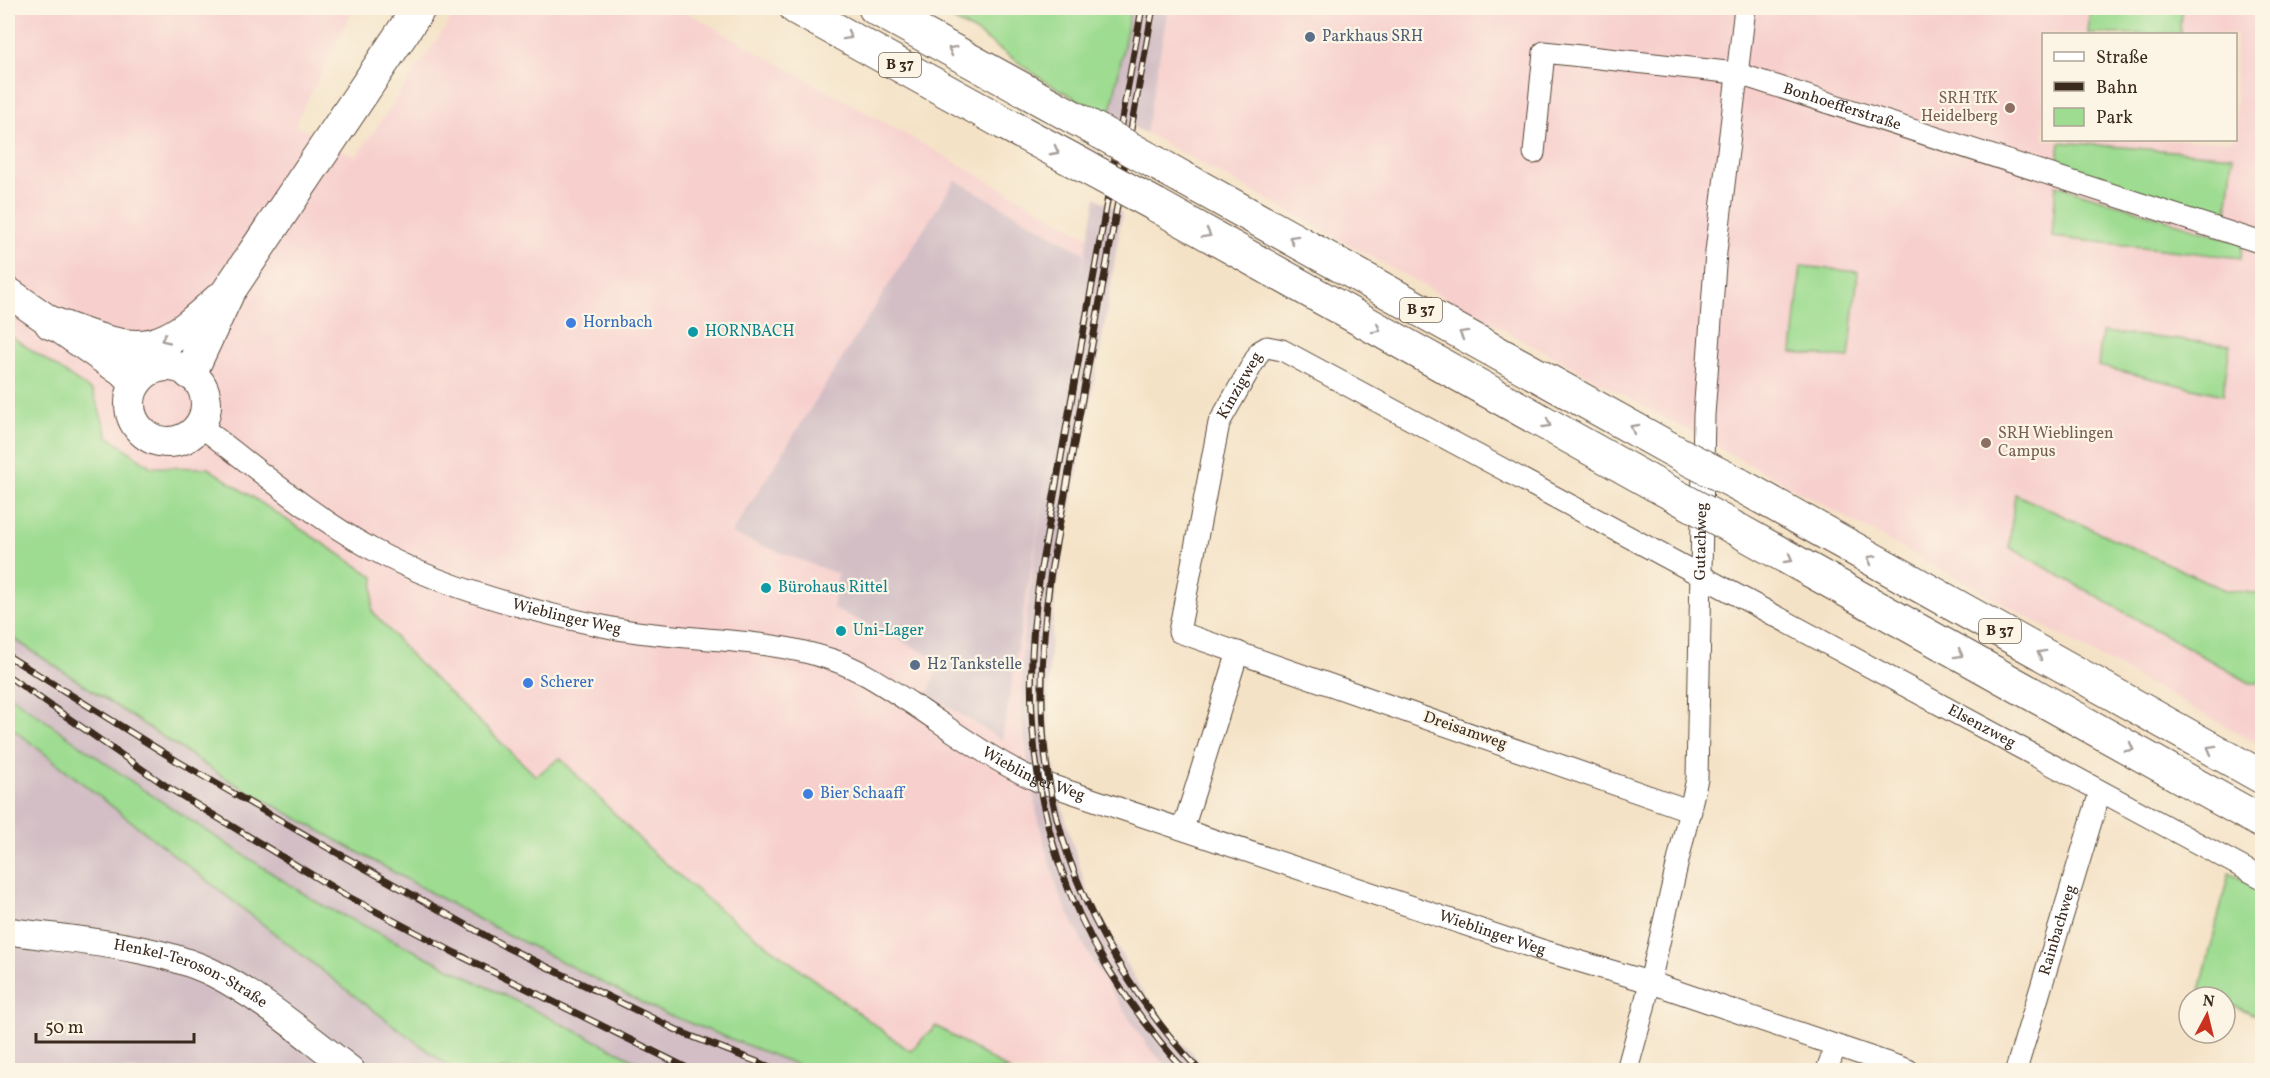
<svg xmlns="http://www.w3.org/2000/svg" width="2270" height="1078" font-family="Vollkorn,serif">
<style>
.built{fill:#f7d0ce;fill-rule:evenodd}
.industrial{fill:#d2bec4}
.green{fill:#9edc91;stroke:#6c8358;stroke-width:1.5}
.lines{fill:none;stroke-linecap:round;stroke-linejoin:round}
.minor-casing{stroke:#574637;stroke-width:23}
.tertiary-casing{stroke:#574637;stroke-width:29}
.secondary-casing{stroke:#574637;stroke-width:32}
.trunk-casing{stroke:#574637;stroke-width:35}
.minor{stroke:#fff;stroke-width:21}
.tertiary{stroke:#fff;stroke-width:27}
.secondary{stroke:#fff;stroke-width:30}
.trunk{stroke:#fff;stroke-width:33}
.rail-casing{stroke:#3b2a1e;stroke-width:7}
.rail{stroke:#fcf5e5;stroke-width:4.5;stroke-dasharray:14;stroke-linecap:butt}
.trunk-bridge-casing{stroke:#574637;stroke-width:35;stroke-linecap:butt}
.trunk-bridge{stroke:#fff;stroke-width:33}
.oneway{stroke:#a79f9a}
.service-dot{fill:#5c6f8a;stroke:#fcf5e5;stroke-width:2}
.education-dot{fill:#8d6e63;stroke:#fcf5e5;stroke-width:2}
.shop-dot{fill:#3f7fe0;stroke:#fcf5e5;stroke-width:2}
.culture-dot{fill:#0f9aa8;stroke:#fcf5e5;stroke-width:2}
.labels{text-anchor:middle;dominant-baseline:central;stroke-width:4.5;stroke-linejoin:round;paint-order:stroke}
.shield{fill:#fcf5e5;stroke:#75675a;stroke-width:1.5}
.shield-label{font-size:15px;font-weight:bold;fill:#3b2a1e}
.service-label{font-size:16px;fill:#4e5e75;stroke:#fcf5e5;text-anchor:start}
.education-label{font-size:16px;fill:#785e54;stroke:#fcf5e5;text-anchor:end}
.street-label{font-size:16px;fill:#3b2a1e;stroke:#fcf5e5}
.shop-label{font-size:16px;fill:#366cbe;stroke:#fcf5e5;text-anchor:start}
.culture-label{font-size:16px;fill:#0d838f;stroke:#fcf5e5;text-anchor:start}
</style>
<rect width="100%" height="100%" fill="#fcf5e5"/>
<filter id="ink" filterUnits="userSpaceOnUse"><feTurbulence type="fractalNoise" baseFrequency=".0167" numOctaves="2"/><feDisplacementMap in="SourceGraphic" scale="12" xChannelSelector="R" yChannelSelector="G"/><feConvolveMatrix kernelMatrix="1 2 1 2 8 2 1 2 1" color-interpolation-filters="sRGB"/></filter>
<filter id="wash" filterUnits="userSpaceOnUse"><feTurbulence type="fractalNoise" baseFrequency=".008" numOctaves="4" result="noise"/><feDisplacementMap in="SourceGraphic" scale="24" xChannelSelector="R" yChannelSelector="G"/><feGaussianBlur stdDeviation="1.35" result="paint"/><feColorMatrix in="noise" values="0 0 0 0 0 0 0 0 0 0 0 0 0 0 0 0 0 1.4 0 .05"/><feComposite in="paint" operator="in"/></filter>
<g filter="url(#wash)">
<rect width="100%" height="100%" fill="#f4e2c6"/>
<g class="built">
<polygon points="8,8 354,8 295,125 356,157 459,8 679,8 1089,237 1037,538 1023,640 1022,722 1037,814 1060,896 1146,1044 1169,1070 1009,1070 936,1026 910,1051 720,910 653,853 561,759 536,776 417,662 372,611 374,577 209,468 151,467 108,436 93,392 8,334"/>
<path d="M 1168,8 L 2262,8 L 2262,746 L 1146,133 ZM 2044,34 L 2236,34 L 2236,140 L 2044,140 Z"/>
</g>
<g class="industrial">
<polygon points="1131,8 1168,8 1146,133 1110,117"/>
<polygon points="955,180 1084,253 1081,277 1096,197 1122,213 1102,340 1055,594 1049,664 1049,730 1058,795 1087,891 1140,988 1179,1039 1208,1070 1169,1070 1146,1044 1093,963 1060,896 1046,850 1037,814 1022,722 1023,640 1037,538 1080,280 1002,740 928,694 940,661 881,630 833,609 838,574 731,534"/>
<polygon points="8,635 225,778 476,918 656,1010 811,1070 655,1070 318,904 145,791 8,694"/>
<polygon points="8,725 361,1001 454,1070 8,1070"/>
</g>
<g class="green">
<polygon points="930,8 1131,8 1110,117 1049,84 974,31"/>
<polygon points="2090,8 2181,8 2180,34 2088,34"/>
<polygon points="2060,142 2233,156 2226,224 2057,169"/>
<polygon points="2056,185 2242,243 2241,258 2052,237"/>
<polygon points="1801,266 1858,272 1849,358 1792,353"/>
<polygon points="2102,332 2230,345 2223,395 2098,366"/>
<polygon points="8,334 93,392 108,436 151,467 208,468 374,577 372,611 417,662 536,776 560,758 653,853 720,910 910,1051 936,1026 1009,1070 811,1070 656,1010 476,918 225,778 8,635"/>
<polygon points="2015,494 2225,590 2262,594 2262,683 2250,683 2009,547"/>
<polygon points="8,694 145,791 318,903 655,1070 454,1070 361,1001 8,725"/>
<polygon points="2229,873 2262,889 2262,1018 2225,1002 2225,997 2214,997 2200,991"/>
</g>
</g>
<g filter="url(#ink)">
<g class="lines">
<defs>
<g id="minor">
<path id="s1" d="M 1534,153 L 1544,52 L 1736,73 L 2262,243"/>
<path id="s2" d="M 199,425 C 255,467 309,514 370,548 C 441,587 532,612 612,628 C 686,642 762,636 833,660 C 862,670 886,687 911,703 C 952,730 993,761 1038,781 L 1538,949 L 1649,982 L 1908,1070"/>
<path id="s3" d="M 1691,811 L 1179,632 L 1219,423 L 1260,351 L 1267,347 L 1282,350 L 2262,878"/>
<polyline points="1183,829 1238,652"/>
<path id="s4" d="M 1627,1070 L 1643,1012 L 1697,779 L 1704,415 L 1716,252 L 1745,8"/>
<polyline points="1827,1070 1835,1047"/>
<path id="s5" d="M 2016,1070 L 2100,792"/>
</g>
<g id="tertiary">
<path id="s6" d="M 8,931 C 69,940 157,945 213,973 C 263,998 307,1037 351,1070"/>
</g>
<g id="secondary">
<polyline points="8,292 137,382"/>
<circle cx="168" cy="404" r="38"/>
</g>
<g id="trunk">
<polyline points="796,8 1004,123"/>
<polyline points="875,8 1102,133"/>
<polyline points="1156,163 1685,457"/>
<polyline points="1156,205 1654,484"/>
<path d="M 51,323 C 79,333 121,352 151,345 C 178,339 200,317 220,299"/>
<polyline points="190,373 228,292 419,8"/>
<polyline points="1738,484 2262,777"/>
<polyline points="1738,530 2262,822"/>
</g>
</defs>
<use href="#minor" class="minor-casing"/>
<use href="#tertiary" class="tertiary-casing"/>
<use href="#secondary" class="secondary-casing"/>
<use href="#trunk" class="trunk-casing"/>
<use href="#minor" class="minor"/>
<use href="#tertiary" class="tertiary"/>
<use href="#secondary" class="secondary"/>
<use href="#trunk" class="trunk"/>
<defs>
<g id="rail">
<path d="M 1142,8 L 1041,568 C 1015,732 1039,882 1141,1017 C 1155,1035 1169,1055 1185,1070"/>
<path d="M 1153,8 L 1051,571 C 1043,628 1039,685 1044,743 C 1055,866 1116,981 1199,1070"/>
<polyline points="8,656 177,761 316,841 506,947 683,1033 778,1070"/>
<polyline points="8,676 169,788 345,895 455,953 691,1070"/>
</g>
</defs>
<use href="#rail" class="rail-casing"/>
<use href="#rail" class="rail"/>
<defs>
<g id="trunk-bridge">
<polyline points="1004,123 1156,205"/>
<polyline points="1102,133 1156,163"/>
<polyline points="1685,457 1738,484"/>
<polyline points="1654,484 1738,530"/>
</g>
</defs>
<use href="#trunk-bridge" class="trunk-bridge-casing"/>
<use href="#trunk-bridge" class="trunk-bridge"/>
</g>
<defs><path id="oneway-chevron" d="M-2-3.5L2.5 0L-2 3.5" fill="none" stroke-width="1.6" stroke-linecap="round" stroke-linejoin="round" transform="scale(1.5)"/></defs>
<g class="oneway">
<use href="#oneway-chevron" transform="translate(848 36) rotate(29)"/>
<use href="#oneway-chevron" transform="translate(952 50) rotate(-151)"/>
<use href="#oneway-chevron" transform="translate(1055 151) rotate(28)"/>
<use href="#oneway-chevron" transform="translate(1207 234) rotate(29)"/>
<use href="#oneway-chevron" transform="translate(1293 239) rotate(-151)"/>
<use href="#oneway-chevron" transform="translate(1377 329) rotate(29)"/>
<use href="#oneway-chevron" transform="translate(1463 334) rotate(-151)"/>
<use href="#oneway-chevron" transform="translate(165 339) rotate(155)"/>
<use href="#oneway-chevron" transform="translate(1547 424) rotate(29)"/>
<use href="#oneway-chevron" transform="translate(1634 428) rotate(-151)"/>
<use href="#oneway-chevron" transform="translate(1789 559) rotate(29)"/>
<use href="#oneway-chevron" transform="translate(1871 559) rotate(-151)"/>
<use href="#oneway-chevron" transform="translate(1959 654) rotate(29)"/>
<use href="#oneway-chevron" transform="translate(2041 654) rotate(-151)"/>
<use href="#oneway-chevron" transform="translate(2130 748) rotate(29)"/>
<use href="#oneway-chevron" transform="translate(2211 749) rotate(-151)"/>
</g>
</g>
<g class="service-dot">
<circle cx="1310" cy="37" r="6"/>
<circle cx="915" cy="665" r="6"/>
</g>
<g class="education-dot">
<circle cx="2010" cy="108" r="6"/>
<circle cx="1986" cy="443" r="6"/>
</g>
<g class="shop-dot">
<circle cx="571" cy="323" r="6"/>
<circle cx="528" cy="683" r="6"/>
<circle cx="808" cy="794" r="6"/>
</g>
<g class="culture-dot">
<circle cx="693" cy="332" r="6"/>
<circle cx="766" cy="588" r="6"/>
<circle cx="841" cy="631" r="6"/>
</g>
<g class="labels">
<g class="shield">
<rect x="879" y="53" width="42" height="24" rx="4.5"/>
<rect x="1400" y="298" width="42" height="24" rx="4.5"/>
<rect x="1979" y="619" width="42" height="24" rx="4.5"/>
</g>
<g class="shield-label">
<text x="900" y="65">B 37</text>
<text x="1421" y="310">B 37</text>
<text x="2000" y="631">B 37</text>
</g>
<g class="service-label">
<text x="1322" y="37">Parkhaus SRH</text>
<text x="927" y="665">H2 Tankstelle</text>
</g>
<g class="education-label">
<text x="1998" y="99">SRH TfK<tspan x="1998" dy="18">Heidelberg</tspan></text>
<text x="1998" y="434" text-anchor="start">SRH Wieblingen<tspan x="1998" dy="18">Campus</tspan></text>
</g>
<g class="street-label">
<text stroke="none"><textPath href="#s1" startOffset="406">Bonhoefferstraße</textPath></text>
<text stroke="none"><textPath href="#s3" startOffset="798">Kinzigweg</textPath></text>
<text stroke="none"><textPath href="#s4" startOffset="537">Gutachweg</textPath></text>
<text stroke="none"><textPath href="#s2" startOffset="420">Wieblinger Weg</textPath></text>
<text stroke="none"><textPath href="#s3" startOffset="1656">Elsenzweg</textPath></text>
<text transform="translate(1465 731) rotate(19)">Dreisamweg</text>
<text stroke="none"><textPath href="#s2" startOffset="922">Wieblinger Weg</textPath></text>
<text stroke="none"><textPath href="#s5" startOffset="146">Rainbachweg</textPath></text>
<text stroke="none"><textPath href="#s2" startOffset="1408">Wieblinger Weg</textPath></text>
<text stroke="none"><textPath href="#s6" startOffset="189">Henkel-Teroson-Straße</textPath></text>
</g>
<g class="shop-label">
<text x="583" y="323">Hornbach</text>
<text x="540" y="683">Scherer</text>
<text x="820" y="794">Bier Schaaff</text>
</g>
<g class="culture-label">
<text x="705" y="332">HORNBACH</text>
<text x="778" y="588">Bürohaus Rittel</text>
<text x="853" y="631">Uni-Lager</text>
</g>
</g>
<rect width="2270" height="1078" fill="none" stroke="#fcf5e5" stroke-width="30"/>
<rect x="2042" y="33" width="195" height="108" fill="#fcf5e5" stroke="#afa495" stroke-width="1.5"/>
<rect x="2054" y="52" width="30" height="9" fill="#ffffff" stroke="#afa495" stroke-width="1.5"/>
<text x="2096" y="63" font-size="18" fill="#3b2a1e">Straße</text>
<rect x="2054" y="82" width="30" height="9" fill="#3b2a1e" stroke="#afa495" stroke-width="1.5"/>
<text x="2096" y="93" font-size="18" fill="#3b2a1e">Bahn</text>
<rect x="2054" y="108" width="30" height="18" fill="#9edc91" stroke="#afa495" stroke-width="1.5"/>
<text x="2096" y="123" font-size="18" fill="#3b2a1e">Park</text>
<g transform="translate(2207 1015) rotate(7)"><circle r="28" fill="#fcf5e5" stroke="#afa495" stroke-width="1.5"/>
<path d="M0-4.5L10 22L0 15L-10 22Z" fill="#c8321e"/>
<text y="-9" font-size="16" font-weight="bold" text-anchor="middle" fill="#3b2a1e">N</text>
</g>
<path d="M36 1033v9h158v-9" fill="none" stroke="#3b2a1e" stroke-width="3"/>
<text x="45" y="1033" font-size="18" fill="#3b2a1e" stroke="#fcf5e5" stroke-width="4.5" paint-order="stroke">50 m</text>
</svg>
